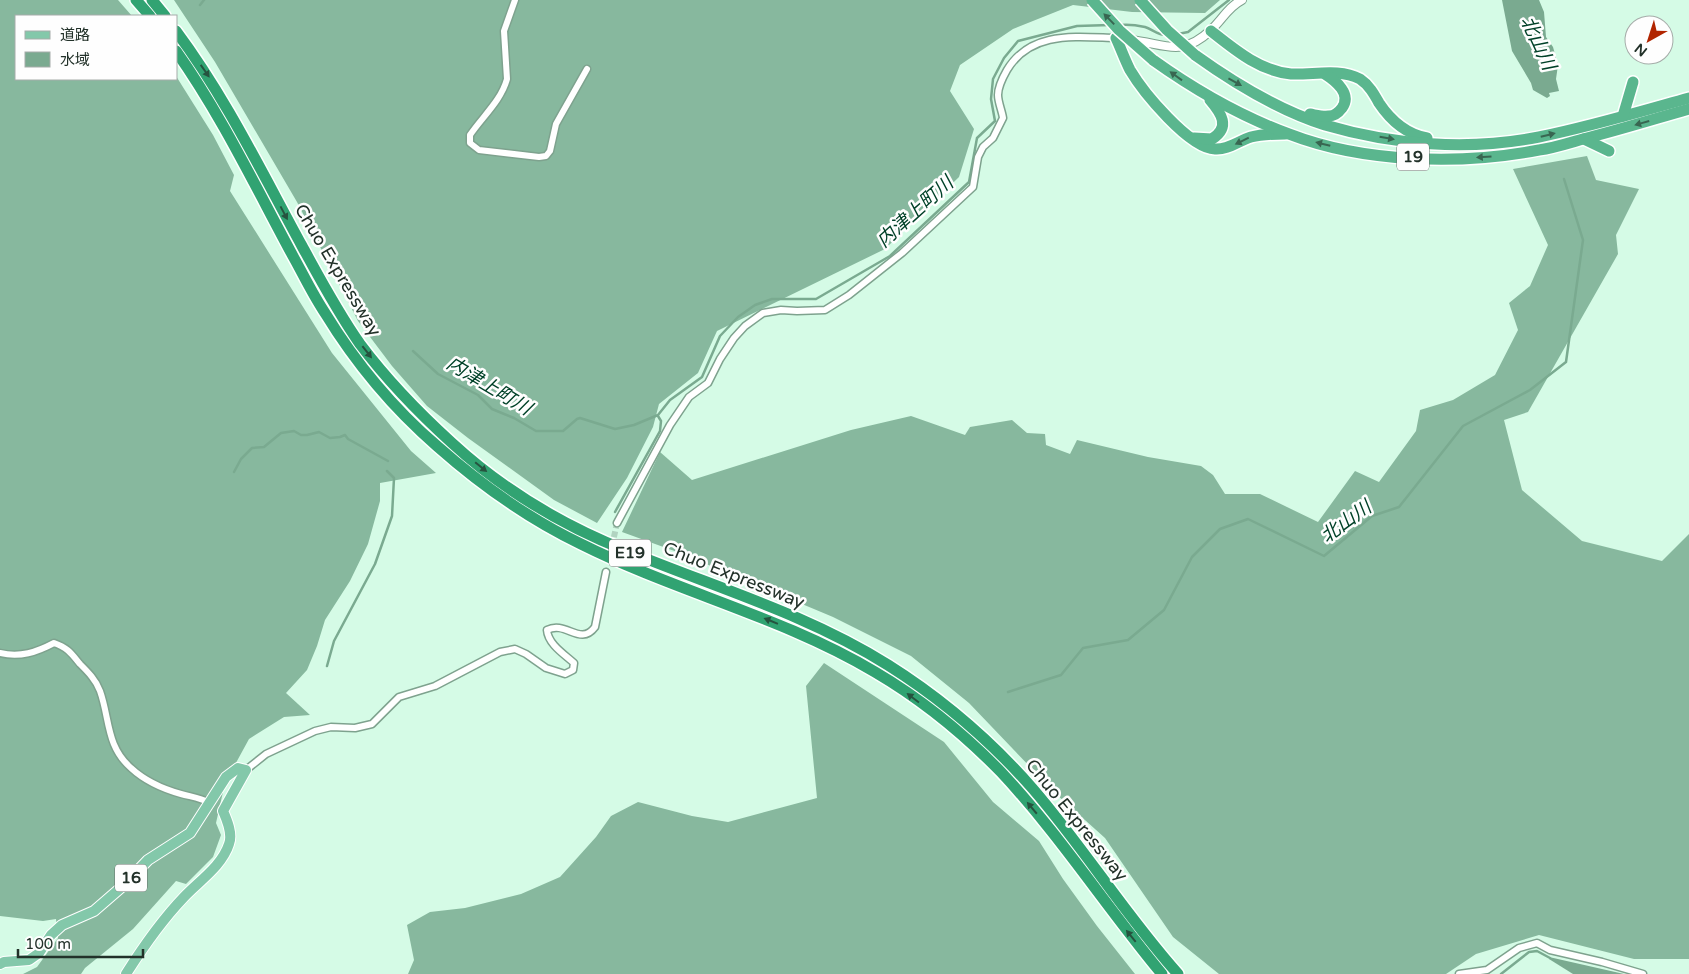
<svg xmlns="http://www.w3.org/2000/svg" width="1689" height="974" font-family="'Varela Round','Noto Sans JP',sans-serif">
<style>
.forest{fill:#87b89e}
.water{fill:#7aaa90}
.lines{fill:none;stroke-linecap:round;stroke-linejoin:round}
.stream{stroke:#7aaa90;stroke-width:2.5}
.minor-tunnel{stroke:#b1d3c0;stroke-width:6;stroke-dasharray:6 3;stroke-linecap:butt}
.minor-casing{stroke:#7ea28e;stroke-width:9}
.tertiary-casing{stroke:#7ea28e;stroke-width:10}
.primary-casing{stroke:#fff;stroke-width:12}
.trunk-casing{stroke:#fff;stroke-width:14}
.motorway-casing{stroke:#fff;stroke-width:14}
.minor{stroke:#fff;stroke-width:6}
.tertiary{stroke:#fff;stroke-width:8}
.primary{stroke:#83c8aa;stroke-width:10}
.trunk{stroke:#5ab68e;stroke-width:11}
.motorway{stroke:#31a372;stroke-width:11}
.trunk-bridge-casing{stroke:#fff;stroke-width:14;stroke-linecap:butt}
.trunk-bridge{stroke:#5ab68e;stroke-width:11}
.oneway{fill:#386651}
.oneway2{fill:#26533f}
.labels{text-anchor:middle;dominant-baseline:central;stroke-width:5;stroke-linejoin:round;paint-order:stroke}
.shield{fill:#fefefe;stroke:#646e69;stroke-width:1}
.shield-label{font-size:16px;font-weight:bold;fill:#223129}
.street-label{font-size:18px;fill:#223129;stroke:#fefefe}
.water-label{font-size:19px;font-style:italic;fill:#004128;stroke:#fefefe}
</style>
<rect width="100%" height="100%" fill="#d5fbe6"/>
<g class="forest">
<polygon points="0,0 118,0 132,16 16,16 16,79 176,79 176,76 213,135 234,175 230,191 332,353 411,451 436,473 380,483 380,501 368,544 350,581 325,620 317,646 307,670 286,693 310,715 284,717 249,739 225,783 216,823 221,835 213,857 186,884 176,881 133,929 85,968 81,974 23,974 37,967 58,938 56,919 43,921 0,916"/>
<polygon points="174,0 1220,0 1205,13 1132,12 1073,5 1013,29 960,65 950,91 974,129 959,177 885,249 717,331 698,373 659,404 653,427 627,478 597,523 554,500 468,438 427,406 392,366 358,321 297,202 215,62"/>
<polygon points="1587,156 1596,180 1639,189 1616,235 1618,254 1528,412 1504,420 1522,490 1582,541 1662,561 1689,534 1689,959 1634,959 1539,935 1476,954 1446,974 1219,974 1173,937 1105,838 1056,794 969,703 911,656 833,617 680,553 622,532 660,452 692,480 851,430 911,416 965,435 970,427 1012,420 1027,433 1045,434 1046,445 1070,454 1077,440 1148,457 1201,466 1213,475 1225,494 1260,494 1318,522 1355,471 1379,482 1416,431 1420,410 1453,400 1495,375 1518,330 1509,303 1530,286 1548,245 1513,169"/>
<polygon points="824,663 944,742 993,802 1039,841 1063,879 1097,926 1135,974 408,974 414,960 407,925 430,912 465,908 521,894 560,877 596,837 611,816 638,802 692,816 728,822 817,798 806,686"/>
</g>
<g class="water">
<polygon points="1502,0 1539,0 1544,12 1546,37 1553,47 1558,65 1556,79 1559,91 1549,93 1550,96 1547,98 1533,90 1531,83 1512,51"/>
<polygon points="1549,957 1624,974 1573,974 1549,959"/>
</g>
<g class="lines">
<g class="stream">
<polyline points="200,5 204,0"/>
<path d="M 1120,25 C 1129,24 1136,25 1145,27 C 1152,29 1159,36 1167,35"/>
<polyline points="1178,34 1188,32 1229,0"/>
<polyline points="413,351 438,374 478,395 492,409 514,418 536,431 563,431 577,419 580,418 615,429 634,425 658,415 670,400 702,377 720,336 738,317 755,305 772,299 816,299 890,256 969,182 977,138 995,121 991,99 993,79 1004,58 1018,41 1077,26 1110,25"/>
<polyline points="234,472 241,459 252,448 264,447 281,433 294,431 301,435 307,435 319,432 330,438 340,437 345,435 348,439 388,461"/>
<polyline points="615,512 660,431 661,421 658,416"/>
<polyline points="327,666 334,641 375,564 392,516 394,478 387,471"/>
<polyline points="1008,692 1061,675 1083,648 1128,640 1164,610 1192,557 1220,529 1248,519 1324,556 1372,516 1399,507 1463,426 1530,390 1566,362 1583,240 1564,179"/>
<polyline points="1501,974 1529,952 1537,951 1550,958"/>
</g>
<polyline class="minor-tunnel" points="612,546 617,523"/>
<defs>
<g id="minor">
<path d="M 515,0 L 504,31 L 507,79 C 501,101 482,117 470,135 L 470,143 L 479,150 L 539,157 L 546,156 L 550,151 L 556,124 L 587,69"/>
<path d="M 617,523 L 670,425 L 689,397 L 708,383 L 720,359 L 734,338 L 745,326 L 763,313 L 781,310 L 797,311 L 825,310 L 849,295 L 902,253 L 973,187 L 978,157 L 983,147 L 993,138 L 1003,118 C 1002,111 998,102 998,95 C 998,86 1003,77 1007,70 C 1031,30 1077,37 1116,38"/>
<path d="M 0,653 C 20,658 37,652 54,643 C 68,648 71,653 80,664 C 88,672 96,680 100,691 C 110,719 106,746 131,768 C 145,781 163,789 181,794 C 192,797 201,798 210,803"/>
<path d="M 246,770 L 266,754 L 315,731 L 331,727 L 355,728 L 372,724 L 399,697 L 435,686 L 500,652 L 515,649 L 526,654 L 546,668 L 565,674 L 573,670 L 574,663 C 564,654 548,644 547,630 C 566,620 580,647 595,627 L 606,572"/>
<polyline points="1459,974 1487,970 1519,948 1537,943 1550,950 1602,962 1643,974"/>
</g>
<path id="tertiary" d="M 1130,40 C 1164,43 1180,59 1211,30 C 1222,20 1228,7 1242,0"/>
<path id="primary" d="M 0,964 L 4,962 L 29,960 L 39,953 L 51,935 L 62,925 L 94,911 L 124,885 L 148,860 L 190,833 L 226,777 L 238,768 L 246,770 L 223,811 C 227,820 233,834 229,844 C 222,866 199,881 184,897 C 162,920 143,947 126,974"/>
<g id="trunk">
<path d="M 1211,31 C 1235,50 1260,71 1291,74 C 1314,75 1339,68 1360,79 C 1369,85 1374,94 1379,103 C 1391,121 1406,134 1427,138"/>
<path d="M 1116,38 C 1121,49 1125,60 1130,70 C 1143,92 1189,148 1215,149 C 1228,150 1238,141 1251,137 C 1262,134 1273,134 1285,134"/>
<path d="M 1195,55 C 1234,83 1278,110 1325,125 C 1393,145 1468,151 1539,137 C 1589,127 1639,112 1689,98"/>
<path d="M 1153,60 C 1195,90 1240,116 1289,134 C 1364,163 1461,165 1539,150 C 1554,148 1569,143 1583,139 C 1619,130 1654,119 1689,109"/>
<path d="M 1310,114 C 1316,115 1323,117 1329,116 C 1335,116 1339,112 1342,108 C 1352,94 1336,81 1325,74"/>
<polyline points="1623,116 1633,82"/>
<path d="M 1194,138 L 1212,139 C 1231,127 1221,113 1210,100"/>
<polyline points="1584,139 1609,151"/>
</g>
<g id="motorway">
<polyline points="136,0 150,16"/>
<polyline points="152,0 165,16"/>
<path d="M 176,31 C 226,98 262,173 302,246 C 320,279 338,313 360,344 C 387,380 419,413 452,443 C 502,489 564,526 627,551 C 714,587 807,614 888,665 C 942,699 991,741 1033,789 C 1084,848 1126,916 1178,974"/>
<path d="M 176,51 C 222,116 256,188 294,258 C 304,276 313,295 325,313 C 355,362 393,408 437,446 C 480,484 529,519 581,544 C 677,592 783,617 875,672 C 921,699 964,734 1001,772 C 1060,835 1107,908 1162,974"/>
</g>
</defs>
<use href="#minor" class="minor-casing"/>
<use href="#tertiary" class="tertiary-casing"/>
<use href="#primary" class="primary-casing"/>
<use href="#trunk" class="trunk-casing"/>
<use href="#motorway" class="motorway-casing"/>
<use href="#minor" class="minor"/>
<use href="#tertiary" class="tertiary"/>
<use href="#primary" class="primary"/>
<use href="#trunk" class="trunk"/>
<use href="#motorway" class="motorway"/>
<defs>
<g id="trunk-bridge">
<polyline points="1092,0 1119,30 1153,60"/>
<polyline points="1140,0 1167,30 1195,55"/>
</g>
</defs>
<use href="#trunk-bridge" class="trunk-bridge-casing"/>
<use href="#trunk-bridge" class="trunk-bridge"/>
</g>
<defs><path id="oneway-solid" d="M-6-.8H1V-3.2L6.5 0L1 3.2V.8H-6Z" transform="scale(1.25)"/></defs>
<g class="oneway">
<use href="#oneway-solid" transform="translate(1109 19) rotate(-134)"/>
<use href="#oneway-solid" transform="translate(1176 76) rotate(-144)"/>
<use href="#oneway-solid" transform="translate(1235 82) rotate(29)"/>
<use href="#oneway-solid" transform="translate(1642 123) rotate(164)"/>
<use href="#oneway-solid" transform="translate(1548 135) rotate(-14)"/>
<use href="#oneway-solid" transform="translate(1387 138) rotate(10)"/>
<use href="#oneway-solid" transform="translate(1242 141) rotate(154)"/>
<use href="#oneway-solid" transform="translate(1323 144) rotate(-166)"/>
<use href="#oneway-solid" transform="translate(1484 157) rotate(176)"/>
</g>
<g class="oneway2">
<use href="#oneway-solid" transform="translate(205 71) rotate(55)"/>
<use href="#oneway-solid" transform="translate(284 213) rotate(62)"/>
<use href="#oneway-solid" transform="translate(367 352) rotate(52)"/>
<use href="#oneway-solid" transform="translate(481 467) rotate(39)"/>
<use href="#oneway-solid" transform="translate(771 621) rotate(-158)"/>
<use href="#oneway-solid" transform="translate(913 698) rotate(-143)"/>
<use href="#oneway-solid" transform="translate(1032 808) rotate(-130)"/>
<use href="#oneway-solid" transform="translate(1131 936) rotate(-129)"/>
</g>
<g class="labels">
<g class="shield">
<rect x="1397" y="143.5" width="32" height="27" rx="4"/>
<rect x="609" y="539.5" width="42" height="27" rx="4"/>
<rect x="115" y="864.5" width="32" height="27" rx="4"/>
</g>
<g class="shield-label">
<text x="1413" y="157">19</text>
<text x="630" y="553">E19</text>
<text x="131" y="878">16</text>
</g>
<g class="street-label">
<text transform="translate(338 270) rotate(59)">Chuo Expressway</text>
<text transform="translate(734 575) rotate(22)">Chuo Expressway</text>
<text transform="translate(1077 820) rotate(51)">Chuo Expressway</text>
</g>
<g class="water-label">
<text transform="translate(1538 43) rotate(65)">北山川</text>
<text transform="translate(915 212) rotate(-42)">内津上町川</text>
<text transform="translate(489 386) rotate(31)">内津上町川</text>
<text transform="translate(1346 522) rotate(-36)">北山川</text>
</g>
</g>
<rect x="15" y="15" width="162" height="65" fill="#fefefe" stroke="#a6aca9"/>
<rect x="25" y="31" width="25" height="8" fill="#83c8aa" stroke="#a6aca9"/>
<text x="60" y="40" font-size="15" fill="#223129">道路</text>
<rect x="25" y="52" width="25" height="15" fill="#7aaa90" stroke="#a6aca9"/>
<text x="60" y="65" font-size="15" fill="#223129">水域</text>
<g transform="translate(1649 40) rotate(219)"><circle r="24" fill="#fefefe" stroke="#a6aca9"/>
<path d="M0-4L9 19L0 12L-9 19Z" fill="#b12500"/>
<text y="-8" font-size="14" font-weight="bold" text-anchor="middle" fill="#223129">N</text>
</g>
<path d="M18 949v8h125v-8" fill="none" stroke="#223129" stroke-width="2.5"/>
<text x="25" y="949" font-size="15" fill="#223129" stroke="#fefefe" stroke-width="4" paint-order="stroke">100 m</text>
</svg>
